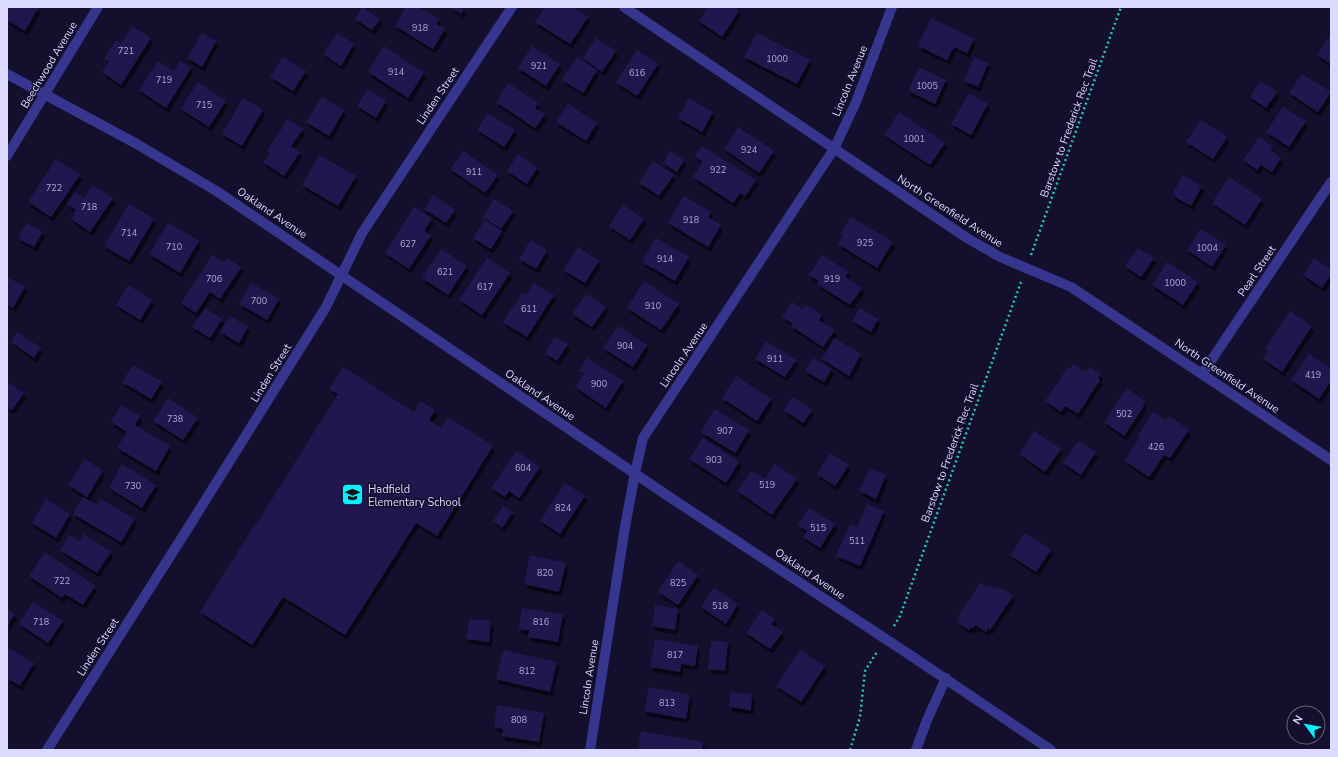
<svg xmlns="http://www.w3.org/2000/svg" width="1338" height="757" font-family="'Nunito Sans',sans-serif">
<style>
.building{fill:#22194f;filter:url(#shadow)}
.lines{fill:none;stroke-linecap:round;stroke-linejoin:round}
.path{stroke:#26c8b8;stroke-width:2.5;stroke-dasharray:2 3;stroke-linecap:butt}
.minor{stroke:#36368f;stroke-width:10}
.tertiary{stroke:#36368f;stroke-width:10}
.labels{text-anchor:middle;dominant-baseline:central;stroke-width:3;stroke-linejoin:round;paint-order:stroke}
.number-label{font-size:9px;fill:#aeaad3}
.street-label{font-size:11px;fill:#dddaff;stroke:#130f2d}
.poi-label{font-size:11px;fill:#dddaff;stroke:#130f2d;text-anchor:start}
</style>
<defs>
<filter id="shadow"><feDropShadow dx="2.5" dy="4.5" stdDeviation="0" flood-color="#0009"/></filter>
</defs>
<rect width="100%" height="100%" fill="#130f2d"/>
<g class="building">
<polygon points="10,7 39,7 25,31 7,20 7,12"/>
<polygon points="362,7 380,19 372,30 355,19"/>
<polygon points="406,7 418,7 439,19 436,24 445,29 433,49 395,26"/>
<polygon points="451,7 465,7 461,14"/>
<polygon points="545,7 572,7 588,17 570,44 535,22"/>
<polygon points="708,7 734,7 739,11 722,37 699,21"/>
<polygon points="931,18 974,39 967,53 954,47 947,60 918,46"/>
<polygon points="132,26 151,38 121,85 102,72 109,61 104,58 116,40 121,44"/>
<polygon points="202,33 216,41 202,67 187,58"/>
<polygon points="337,33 354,44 341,66 323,54"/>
<polygon points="757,33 810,60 797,84 744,57"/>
<polygon points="1331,34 1331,64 1317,55"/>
<polygon points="596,38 616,51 602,72 583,58"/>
<polygon points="384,46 424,73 408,98 368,72"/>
<polygon points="532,46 560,64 546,86 518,68"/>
<polygon points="637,50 658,64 637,96 616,82"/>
<polygon points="283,57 306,71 293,91 270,77"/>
<polygon points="577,57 597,70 583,93 562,80"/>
<polygon points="974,57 988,63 978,87 964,81"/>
<polygon points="158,61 174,71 180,61 191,68 166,108 139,90"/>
<polygon points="919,67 946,80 935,104 908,91"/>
<polygon points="1302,74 1331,92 1318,112 1289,93"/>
<polygon points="1260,81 1277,92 1266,108 1250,97"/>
<polygon points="198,82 226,101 209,127 181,109"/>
<polygon points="508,83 538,103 535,108 545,114 535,128 496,102"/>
<polygon points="367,89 386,101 376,118 357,106"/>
<polygon points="969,93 988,104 971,135 951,124"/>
<polygon points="322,97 344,110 329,136 306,122"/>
<polygon points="243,98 263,110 242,146 222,134"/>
<polygon points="689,98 713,112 702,132 678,118"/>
<polygon points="568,104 597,123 586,141 556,122"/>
<polygon points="1283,107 1306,121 1289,147 1266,132"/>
<polygon points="899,112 945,143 930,165 884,135"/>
<polygon points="487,113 515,130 504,147 477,130"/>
<polygon points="288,119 303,129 291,146 300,152 284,176 263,162 270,153 267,151"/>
<polygon points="1201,120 1227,137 1213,159 1186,142"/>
<polygon points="738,127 774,151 759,173 724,149"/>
<polygon points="1259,137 1273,147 1271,150 1281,158 1272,172 1261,165 1257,170 1243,160"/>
<polygon points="702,146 756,180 745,197 740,193 733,203 693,177 703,162 695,156"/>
<polygon points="463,151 498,175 485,193 450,169"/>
<polygon points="670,151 684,160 677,172 663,163"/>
<polygon points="518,154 537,168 527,184 507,171"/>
<polygon points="319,155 356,176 338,206 302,185"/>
<polygon points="56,159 80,175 51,217 28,202"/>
<polygon points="653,161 674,175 659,196 639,183"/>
<polygon points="1183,175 1202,186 1191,206 1172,195"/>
<polygon points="1229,177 1262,199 1245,225 1212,203"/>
<polygon points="92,185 113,198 90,232 71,219 76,210 67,204 75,192 84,198"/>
<polygon points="433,195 455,210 446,223 424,209"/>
<polygon points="684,196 711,212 708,217 721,225 708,247 668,223"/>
<polygon points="494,199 513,211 501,229 483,217"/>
<polygon points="129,204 154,219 129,261 104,246"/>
<polygon points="623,205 644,219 630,240 609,226"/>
<polygon points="414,207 432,219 424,231 431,235 409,269 385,253"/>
<polygon points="851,217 893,242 877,268 838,244 843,235 840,234"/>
<polygon points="485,220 502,231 491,249 473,238"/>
<polygon points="27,223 43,232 34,247 18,238"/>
<polygon points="168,223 199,241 180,273 149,254"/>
<polygon points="1201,229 1226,245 1212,267 1187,250"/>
<polygon points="656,238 689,257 675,281 642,262"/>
<polygon points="531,240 547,251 536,269 519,259"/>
<polygon points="578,247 599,261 585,283 563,270"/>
<polygon points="1138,248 1154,258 1141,277 1125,266"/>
<polygon points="441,249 467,266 448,295 422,278"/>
<polygon points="212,255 223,262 227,258 241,267 220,299 210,292 196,313 181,303"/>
<polygon points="822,255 849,272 845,277 862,288 850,305 817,284 819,281 809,275"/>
<polygon points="487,258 510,273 482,315 459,300"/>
<polygon points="1314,258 1331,270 1331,274 1322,288 1303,275"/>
<polygon points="1167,262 1198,282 1183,305 1152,285"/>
<polygon points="7,277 25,287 13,308 7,304"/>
<polygon points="644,281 679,304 661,330 627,308"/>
<polygon points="251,283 279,299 267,320 239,304"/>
<polygon points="534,283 554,295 527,337 503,322 522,293 526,295"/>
<polygon points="128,285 152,300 140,320 116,305"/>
<polygon points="586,294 606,307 592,327 572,314"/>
<polygon points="792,302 803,309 806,305 822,315 819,320 835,330 823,347 791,326 793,324 782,317"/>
<polygon points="205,308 222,319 210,338 192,327"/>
<polygon points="860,308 878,319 871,332 852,321"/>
<polygon points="1290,311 1312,326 1282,372 1263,359 1269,350 1265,348"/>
<polygon points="230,316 248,327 239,343 220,332"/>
<polygon points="618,326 647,345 633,367 603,348"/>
<polygon points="17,332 41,348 34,358 11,342"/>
<polygon points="555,337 568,344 557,361 545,353"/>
<polygon points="834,338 861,354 849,376 822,359"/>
<polygon points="766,341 796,360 785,377 755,359"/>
<polygon points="1309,354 1331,369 1331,381 1319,399 1291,380"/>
<polygon points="587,358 623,381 606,408 575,387 584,373 579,370"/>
<polygon points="813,358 832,369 824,382 805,371"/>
<polygon points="1073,364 1084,371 1085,370 1087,371 1090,367 1101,374 1098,378 1100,380 1078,414 1065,406 1061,412 1045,401 1068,367 1069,369"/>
<polygon points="133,365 162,382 151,399 122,382"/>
<polygon points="343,367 414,412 420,401 435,410 429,420 441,428 448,417 493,446 437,536 416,523 345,635 283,597 252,645 200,612 256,523 257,523 338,394 329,389"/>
<polygon points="736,376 771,399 757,421 722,398"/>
<polygon points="7,382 24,393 12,410 7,407"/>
<polygon points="1127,389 1145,401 1143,405 1144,406 1124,436 1104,422 1124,392 1125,393"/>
<polygon points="793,397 812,410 803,423 784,410"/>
<polygon points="168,398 198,418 183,440 153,421"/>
<polygon points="121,405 140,416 135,425 170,446 156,471 117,448 127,432 111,422"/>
<polygon points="715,409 749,430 735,453 701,432"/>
<polygon points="1153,412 1166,421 1169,416 1189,430 1170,458 1164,455 1149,477 1125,461 1139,438 1137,437"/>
<polygon points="1034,431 1061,449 1045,472 1019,454"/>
<polygon points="703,438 739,462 726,483 689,459"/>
<polygon points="1078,441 1096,452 1081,475 1063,463"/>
<polygon points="516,451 540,467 519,498 509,491 505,497 491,488"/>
<polygon points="830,453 849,465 835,486 817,474"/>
<polygon points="85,459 103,471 87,497 68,485"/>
<polygon points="122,464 156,485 142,508 109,488"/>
<polygon points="775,464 797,479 772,515 737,491 752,471 765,479"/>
<polygon points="870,468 886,475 876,499 859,491"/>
<polygon points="565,483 585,496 560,534 540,521"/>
<polygon points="83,497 97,505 101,499 135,519 121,542 73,514"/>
<polygon points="46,499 70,514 56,538 32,523"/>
<polygon points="867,504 884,511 860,566 836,556 850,524 858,527"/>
<polygon points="503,506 513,512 502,528 493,521"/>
<polygon points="809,508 835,524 820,548 803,537 807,531 798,525"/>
<polygon points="1025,533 1051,550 1036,572 1010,555"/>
<polygon points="84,534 111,552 97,573 60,550 70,535 79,541"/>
<polygon points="45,552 95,586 83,605 65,594 62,598 29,576"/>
<polygon points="530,555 566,563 559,592 524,584"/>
<polygon points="678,561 698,575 678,605 658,592"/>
<polygon points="980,583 986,587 988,585 995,589 997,586 1013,596 990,630 988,628 986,632 975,625 973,628 971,627 969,630 958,623 960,620 957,618"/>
<polygon points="714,588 738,604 726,624 701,607"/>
<polygon points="33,602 63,621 48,643 19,624"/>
<polygon points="655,605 678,609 675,630 652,626"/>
<polygon points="522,608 563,614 558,642 528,637 529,630 519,629"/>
<polygon points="7,609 15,614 7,626"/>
<polygon points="762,610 775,619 771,624 783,632 770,649 746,633"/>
<polygon points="469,619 491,621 489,642 466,639"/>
<polygon points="655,639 698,646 695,666 681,664 680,672 650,667"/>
<polygon points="711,641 728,642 725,671 708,669"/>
<polygon points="7,647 34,663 20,686 7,678"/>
<polygon points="503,650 557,662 550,692 496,679"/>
<polygon points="800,650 825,666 801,702 776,686"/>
<polygon points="649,687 690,695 686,719 644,711"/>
<polygon points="731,692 752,694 751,710 729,707"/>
<polygon points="497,705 544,713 539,742 502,736 503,729 494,727"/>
<polygon points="641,731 703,742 702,750 638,750"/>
</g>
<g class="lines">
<g class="path">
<polyline points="1031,255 1121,7"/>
<polyline points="894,626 900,616 1021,282"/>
<polyline points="850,750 860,717 865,671 877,652"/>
</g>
<g class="minor">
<polyline points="624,7 967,238 1000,257 1071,287 1331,460"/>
<polyline points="7,156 98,7"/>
<polyline points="1202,374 1331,182"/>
<polyline points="47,750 188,528 326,307 362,233 512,7"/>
<polyline points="590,750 625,527 635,473 643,438 834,149 856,102 892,7"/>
<polyline points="916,750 927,720 946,678"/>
</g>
<polyline class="tertiary" points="7,74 135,143 218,192 671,498 907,653 1051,750"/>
</g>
<defs>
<symbol id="school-square" viewBox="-11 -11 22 22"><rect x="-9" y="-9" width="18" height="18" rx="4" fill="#06f0ff" stroke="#130f2d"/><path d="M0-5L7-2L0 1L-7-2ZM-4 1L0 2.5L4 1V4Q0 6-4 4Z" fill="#111"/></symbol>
</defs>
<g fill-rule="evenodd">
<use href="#school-square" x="340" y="482" width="25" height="25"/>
</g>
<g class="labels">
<g class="number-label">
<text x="420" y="28">918</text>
<text x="126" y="51">721</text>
<text x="777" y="59">1000</text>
<text x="539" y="66">921</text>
<text x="396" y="72">914</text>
<text x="637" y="73">616</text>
<text x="164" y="80">719</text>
<text x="927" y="86">1005</text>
<text x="204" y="105">715</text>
<text x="914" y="139">1001</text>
<text x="749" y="150">924</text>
<text x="718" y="170">922</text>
<text x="474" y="172">911</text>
<text x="54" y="188">722</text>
<text x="89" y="207">718</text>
<text x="691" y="220">918</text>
<text x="129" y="233">714</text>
<text x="865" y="243">925</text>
<text x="408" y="244">627</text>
<text x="174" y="247">710</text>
<text x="1207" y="248">1004</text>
<text x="665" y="259">914</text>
<text x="445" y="272">621</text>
<text x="214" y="279">706</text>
<text x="832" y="279">919</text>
<text x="1175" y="283">1000</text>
<text x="485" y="287">617</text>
<text x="259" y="301">700</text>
<text x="653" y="306">910</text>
<text x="529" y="309">611</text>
<text x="625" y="346">904</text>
<text x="775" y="359">911</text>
<text x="1313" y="375">419</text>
<text x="599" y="384">900</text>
<text x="1124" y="414">502</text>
<text x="175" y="419">738</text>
<text x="725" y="431">907</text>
<text x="1156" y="447">426</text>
<text x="714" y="460">903</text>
<text x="523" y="468">604</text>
<text x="767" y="485">519</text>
<text x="133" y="486">730</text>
<text x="563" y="508">824</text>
<text x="818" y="528">515</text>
<text x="857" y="541">511</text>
<text x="545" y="573">820</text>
<text x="62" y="581">722</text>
<text x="678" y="583">825</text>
<text x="720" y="606">518</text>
<text x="41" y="622">718</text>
<text x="541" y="622">816</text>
<text x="675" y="655">817</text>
<text x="527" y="671">812</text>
<text x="667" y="703">813</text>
<text x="519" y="720">808</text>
</g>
<g class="street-label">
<text transform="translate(49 65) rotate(-59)">Beechwood Avenue</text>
<text transform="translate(850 81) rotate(-68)">Lincoln Avenue</text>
<text transform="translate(438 96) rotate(-56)">Linden Street</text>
<text transform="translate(1069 128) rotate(-70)">Barstow to Frederick Rec Trail</text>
<text transform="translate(950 211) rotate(33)">North Greenfield Avenue</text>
<text transform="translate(272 213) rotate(34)">Oakland Avenue</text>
<text transform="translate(1257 271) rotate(-56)">Pearl Street</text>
<text transform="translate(684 355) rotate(-56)">Lincoln Avenue</text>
<text transform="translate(271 373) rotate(-58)">Linden Street</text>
<text transform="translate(1227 376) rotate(34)">North Greenfield Avenue</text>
<text transform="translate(540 395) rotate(34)">Oakland Avenue</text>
<text transform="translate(950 453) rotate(-70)">Barstow to Frederick Rec Trail</text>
<text transform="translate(810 574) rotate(34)">Oakland Avenue</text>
<text transform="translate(98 647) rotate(-57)">Linden Street</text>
<text transform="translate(589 677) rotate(-81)">Lincoln Avenue</text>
</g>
<g class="poi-label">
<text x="368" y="489">Hadfield<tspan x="368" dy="13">Elementary School</tspan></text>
</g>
</g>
<rect width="1338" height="757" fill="none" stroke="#dddaff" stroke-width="16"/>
<g transform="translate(1306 725) rotate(302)"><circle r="19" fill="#130f2d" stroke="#646081"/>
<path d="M0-3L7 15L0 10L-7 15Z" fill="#06f0ff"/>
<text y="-6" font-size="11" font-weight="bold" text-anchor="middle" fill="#dddaff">N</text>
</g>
</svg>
